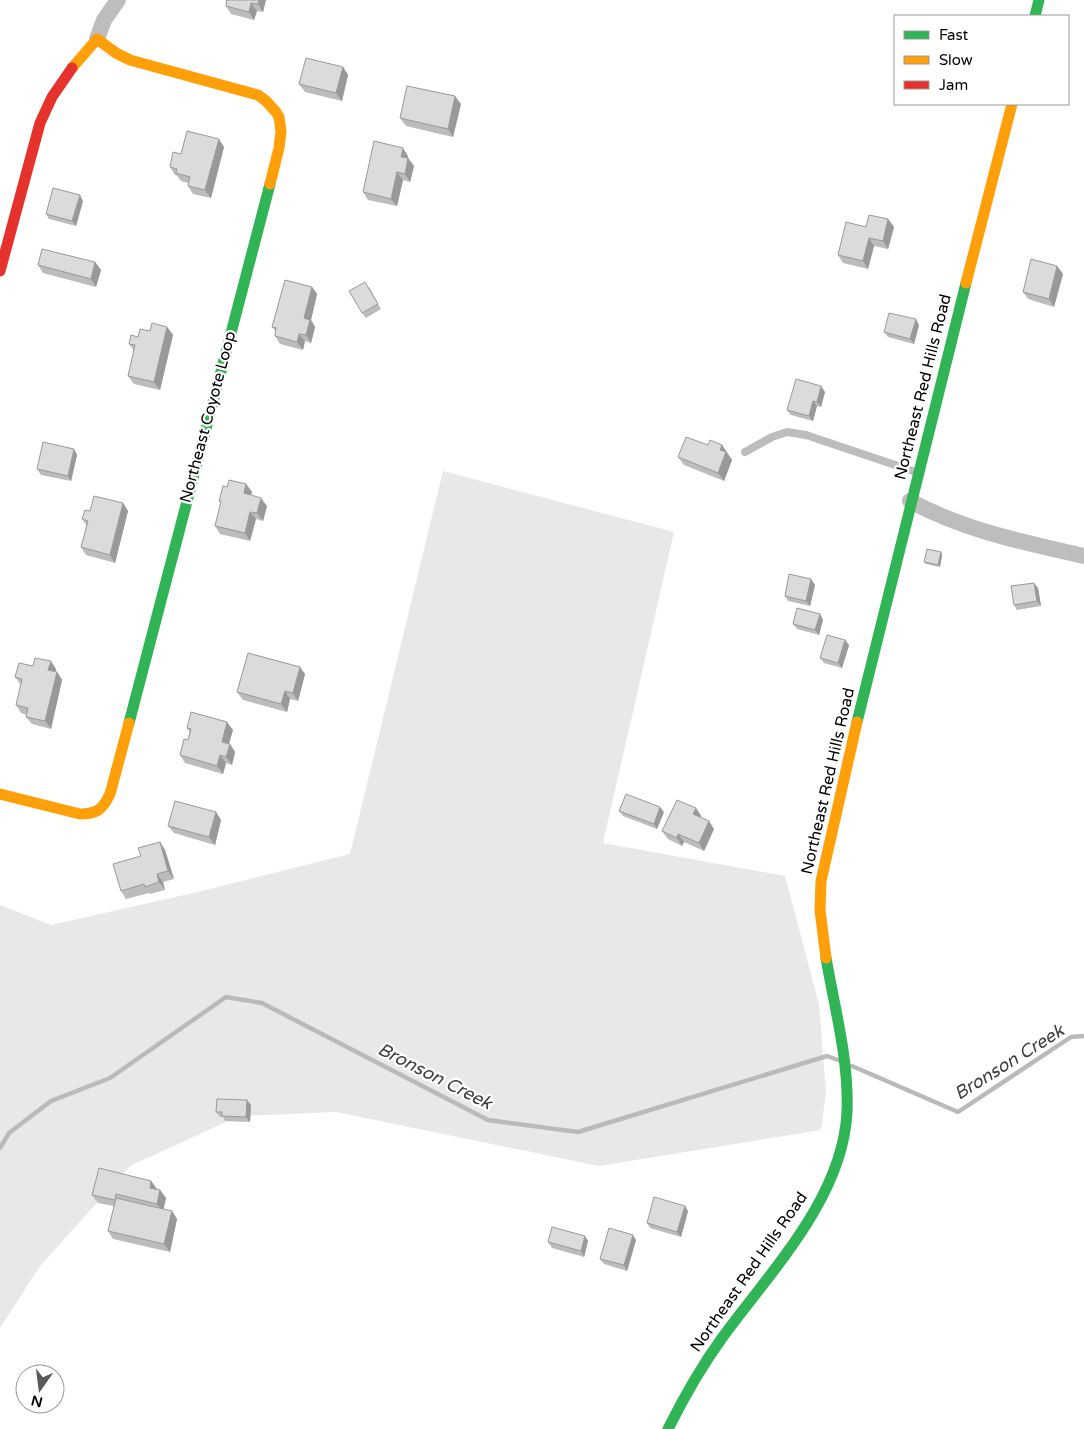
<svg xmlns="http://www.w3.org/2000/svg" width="1084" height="1429" font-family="'Varela Round',sans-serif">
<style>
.green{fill:#e8e8e8}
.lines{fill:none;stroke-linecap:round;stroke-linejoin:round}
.stream{stroke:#bababa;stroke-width:4.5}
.lane{stroke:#bdbdbd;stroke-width:8}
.street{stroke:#bdbdbd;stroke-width:16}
.fast{stroke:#30b455;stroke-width:11}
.slow{stroke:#ff9f0a;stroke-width:11}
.jam{stroke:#e5322d;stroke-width:11}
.wall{fill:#bcbcbc}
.shaded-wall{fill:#999}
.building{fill:#dbdbdb;stroke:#999}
.labels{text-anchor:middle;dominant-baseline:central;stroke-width:4.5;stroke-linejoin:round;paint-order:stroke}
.street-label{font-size:16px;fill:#000;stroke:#fff}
.water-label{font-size:18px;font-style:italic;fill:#3d3d3d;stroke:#fff}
</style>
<rect width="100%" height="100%" fill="#fff"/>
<polygon class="green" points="443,471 674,532 603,843 785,876 819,1004 826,1092 821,1130 599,1166 336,1112 239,1116 130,1166 40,1266 0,1328 0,905 51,925 202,891 350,854"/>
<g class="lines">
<g class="stream">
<polyline points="852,1066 958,1112 1071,1037 1084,1036"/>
<polyline points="0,1148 9,1133 51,1101 110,1078 226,997 262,1003 488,1120 578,1132 827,1056 838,1060"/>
</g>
<polyline class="lane" points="745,452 772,437 787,432 806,435 916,472"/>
<g class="street">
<polyline points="97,39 104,20 118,0"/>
<path d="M 910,501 C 966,531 1023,542 1084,556"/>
</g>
<g class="fast">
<polyline points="1035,16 1039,0"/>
<polyline points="857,722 966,283"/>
<polyline points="129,723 270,184"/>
<path d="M 668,1429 C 684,1397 701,1367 722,1338 C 770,1272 843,1198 847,1112 C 849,1060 835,1010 826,958"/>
</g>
<g class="slow">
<polyline points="72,68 97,39 116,53 130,60 258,95 266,101 276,112 279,117 281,131 279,148 270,184"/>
<polyline points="966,283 1012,104"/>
<path d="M 0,794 L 80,814 C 97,814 103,809 110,794 L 129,723"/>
<polyline points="826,958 820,910 821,881 857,722"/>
</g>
<polyline class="jam" points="0,271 40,123 52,97 72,68"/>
</g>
<g class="wall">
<polygon points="225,0 266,0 263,12 257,11 254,20 231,14 226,6 227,2"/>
<polygon points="343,67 348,75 342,101 305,92 299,84"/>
<polygon points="461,104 453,137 406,126 400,118"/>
<polygon points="224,147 211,198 193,194 188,186 188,183 181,181 177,176 175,175 170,167"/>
<polygon points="408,156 408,158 414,166 410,182 403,180 397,206 368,200 363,192"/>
<polygon points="83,201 76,226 49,219 46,214"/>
<polygon points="888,219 894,227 888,249 874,246 868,269 843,263 838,255 866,227"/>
<polygon points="95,262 101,270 96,287 43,273 38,265"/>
<polygon points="1057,266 1063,274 1054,307 1028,299 1023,292"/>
<polygon points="312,287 317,294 311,320 315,327 311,343 305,341 303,350 280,344 275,336 276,332 272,327"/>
<polygon points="369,287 381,309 366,318 362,313"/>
<polygon points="919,325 914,344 888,337 884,332"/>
<polygon points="167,327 173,335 160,390 134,384 128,376 134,351 129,344 138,337 150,331"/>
<polygon points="825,392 821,407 817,406 813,421 791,415 787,410"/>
<polygon points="708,445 722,445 732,460 724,481 684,465 678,457"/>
<polygon points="74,449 77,455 71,481 41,475 37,469"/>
<polygon points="246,484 252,492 251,495 267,506 263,521 256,519 250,541 220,534 215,526 221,503 219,501 227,487"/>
<polygon points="123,503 128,511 115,563 86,555 81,547 87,526 82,519 90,511"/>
<polygon points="941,552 942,555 940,567 926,564 924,562"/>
<polygon points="811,579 815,585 810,606 788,601 785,596"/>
<polygon points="1038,588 1041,606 1017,610 1014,605"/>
<polygon points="820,614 823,620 819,635 797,629 793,624"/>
<polygon points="849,645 842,668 824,663 820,658"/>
<polygon points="33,666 56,669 55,672 57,672 62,680 51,729 32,724 26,717 27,715 21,713 16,705 21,685 15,677"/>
<polygon points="305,674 298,701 290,699 287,712 243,700 237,692"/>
<polygon points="187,728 233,730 229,744 235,752 232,765 226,763 223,774 185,763 180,755 188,740 190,733"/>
<polygon points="696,808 701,816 701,817 714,829 704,851 684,842 682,846 668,839 662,831"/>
<polygon points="619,811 664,812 657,829 623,816"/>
<polygon points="216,812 221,820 215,845 174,833 168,826"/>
<polygon points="160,842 165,850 174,879 163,882 165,890 150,894 149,893 126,899 121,891 141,856"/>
<polygon points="251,1105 250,1122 225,1121 223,1117 220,1117 216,1112"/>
<polygon points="151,1181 157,1189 160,1190 166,1198 163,1209 172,1211 177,1219 170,1252 113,1239 108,1231 114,1206 98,1203 92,1195"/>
<polygon points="688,1211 681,1237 650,1228 647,1223"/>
<polygon points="636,1240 627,1271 604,1264 600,1259"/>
<polygon points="588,1241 584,1257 552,1248 548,1242"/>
</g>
<g class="shaded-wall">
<polygon points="259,0 266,0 263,12 258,4"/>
<polygon points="251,3 257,11 254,20 249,12"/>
<polygon points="343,67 348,75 342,101 336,93"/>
<polygon points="455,96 461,104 453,137 448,129"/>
<polygon points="219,139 224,147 211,198 205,190"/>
<polygon points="403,148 408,156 407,165 401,157"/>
<polygon points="408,158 414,166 410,182 405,174"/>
<polygon points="397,172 403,180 397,206 391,199"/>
<polygon points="80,195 83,201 76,226 72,221"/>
<polygon points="888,219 894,227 888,249 883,241"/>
<polygon points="869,238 874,246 868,269 863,261"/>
<polygon points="95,262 101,270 96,287 91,279"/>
<polygon points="1057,266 1063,274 1054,307 1049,299"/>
<polygon points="312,287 317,294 311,320 315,327 311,343 306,335 304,318"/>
<polygon points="916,319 919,325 914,344 910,339"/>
<polygon points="167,327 173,335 160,390 154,382"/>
<polygon points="299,334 305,341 303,350 297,342"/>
<polygon points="821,386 825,392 821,407 817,402"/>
<polygon points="813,401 817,406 813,421 809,416"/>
<polygon points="722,445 732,460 724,481 718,473 720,450"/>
<polygon points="74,449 77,455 71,481 68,476"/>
<polygon points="246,484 252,492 249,501 244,493"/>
<polygon points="261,498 267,506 263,521 257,513"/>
<polygon points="123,503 128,511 115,563 110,555"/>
<polygon points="250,512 256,519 250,541 245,533"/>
<polygon points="941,552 942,555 940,567 938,565"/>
<polygon points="811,579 815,585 810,606 806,601"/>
<polygon points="1034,583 1038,588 1041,606 1037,601"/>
<polygon points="820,614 823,620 819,635 815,630"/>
<polygon points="845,640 849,645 842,668 838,663"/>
<polygon points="51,661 56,669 54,678 48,670"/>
<polygon points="300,667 305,674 298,701 293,693"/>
<polygon points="57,672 62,680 51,729 45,721"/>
<polygon points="285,691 290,699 287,712 281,704"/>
<polygon points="227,722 233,730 227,750 222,742"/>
<polygon points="230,744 235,752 232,765 226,757"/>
<polygon points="220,755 226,763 223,774 217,766"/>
<polygon points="660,807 664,812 657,829 654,824"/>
<polygon points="696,808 701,816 699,822 693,814"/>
<polygon points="216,812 221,820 215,845 209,837"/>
<polygon points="709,821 714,829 704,851 699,843"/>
<polygon points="678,834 684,842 682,846 677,838"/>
<polygon points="160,842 165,850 174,879 168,871"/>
<polygon points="157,874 163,882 165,890 159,882"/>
<polygon points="247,1100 251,1105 250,1122 246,1117"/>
<polygon points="151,1181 157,1189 155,1196 150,1188"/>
<polygon points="160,1190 166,1198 163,1212 157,1204"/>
<polygon points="685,1206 688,1211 681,1237 677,1232"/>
<polygon points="172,1211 177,1219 170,1252 164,1244"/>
<polygon points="633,1235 636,1240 627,1271 624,1265"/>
<polygon points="585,1236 588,1241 584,1257 581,1251"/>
</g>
<g class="building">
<polygon points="227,0 259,0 258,4 251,3 249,12 226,6"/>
<polygon points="306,58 343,67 336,93 299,84"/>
<polygon points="407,86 455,96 448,129 400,118"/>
<polygon points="187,131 219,139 205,190 188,186 190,177 176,173 177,169 170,167 173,152 181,154"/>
<polygon points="374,141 403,148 401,157 408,158 405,174 397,172 391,199 363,192"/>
<polygon points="53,188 80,195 72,221 46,214"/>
<polygon points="869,215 888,219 883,241 869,238 863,261 838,255 846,222 866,227"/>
<polygon points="42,249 95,262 91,279 38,265"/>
<polygon points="1031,259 1057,266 1049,299 1023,292"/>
<polygon points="285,280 312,287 304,318 310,320 306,335 299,334 297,342 275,336 276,328 272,327"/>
<polygon points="365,282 378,304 362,313 349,291"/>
<polygon points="889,313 916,319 910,339 884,332"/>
<polygon points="152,323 167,327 154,382 128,376 135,345 129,344 131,335 138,337 140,329 150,331"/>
<polygon points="796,379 821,386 817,402 813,401 809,416 787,410"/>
<polygon points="686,437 708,445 710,440 722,445 720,450 726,452 718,473 678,457"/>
<polygon points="43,442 74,449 68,476 37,469"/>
<polygon points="229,480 246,484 244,493 261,498 257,513 250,512 245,533 215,526 221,501 219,501 223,486 227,487"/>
<polygon points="94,496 123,503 110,555 81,547 88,521 82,519 85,510 90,511"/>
<polygon points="927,549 941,552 938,565 924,562"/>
<polygon points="789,574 811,579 806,601 785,596"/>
<polygon points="1034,583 1037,601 1014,605 1011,586"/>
<polygon points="797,608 820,614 815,630 793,624"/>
<polygon points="827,635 845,640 838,663 820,658"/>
<polygon points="248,653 300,667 293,693 285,691 281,704 237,692"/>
<polygon points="35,658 51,661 48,670 57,672 45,721 26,717 28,708 16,705 22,679 15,677 19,663 33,666"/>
<polygon points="191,712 227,722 222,742 230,744 226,757 220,755 217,766 180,755 184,739 188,740 191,729 187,728"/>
<polygon points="626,794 660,807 654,824 619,811"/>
<polygon points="677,800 696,808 693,814 709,821 699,843 678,834 677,838 662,831"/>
<polygon points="175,801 216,812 209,837 168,826"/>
<polygon points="160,842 168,871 157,874 159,882 145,887 144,884 121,891 113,864 141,856 138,848"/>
<polygon points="217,1099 247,1100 246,1117 222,1116 222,1112 216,1112"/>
<polygon points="99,1168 151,1181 150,1188 160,1190 157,1204 116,1194 115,1200 92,1195"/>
<polygon points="654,1197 685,1206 677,1232 647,1223"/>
<polygon points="116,1198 172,1211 164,1244 108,1231"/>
<polygon points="552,1227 585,1236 581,1251 548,1242"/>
<polygon points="609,1228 633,1235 624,1265 600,1259"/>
</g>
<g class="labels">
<g class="street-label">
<text transform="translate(923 387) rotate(-76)">Northeast Red Hills Road</text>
<text transform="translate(208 417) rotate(-75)">Northeast Coyote Loop</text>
<text transform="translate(828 781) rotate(-77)">Northeast Red Hills Road</text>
<text transform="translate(749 1272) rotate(-55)">Northeast Red Hills Road</text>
</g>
<g class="water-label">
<text transform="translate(1009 1062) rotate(-32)">Bronson Creek</text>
<text transform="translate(435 1076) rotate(27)">Bronson Creek</text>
</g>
</g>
<rect x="894" y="15" width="175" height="90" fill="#ffffff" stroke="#999999"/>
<rect x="904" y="31" width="25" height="8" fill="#30b455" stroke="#999999"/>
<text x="939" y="40" font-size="15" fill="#000000">Fast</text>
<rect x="904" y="56" width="25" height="8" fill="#ff9f0a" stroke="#999999"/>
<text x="939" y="65" font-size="15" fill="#000000">Slow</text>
<rect x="904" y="81" width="25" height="8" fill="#e5322d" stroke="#999999"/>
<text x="939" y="90" font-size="15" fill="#000000">Jam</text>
<g transform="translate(40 1389) rotate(194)"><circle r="24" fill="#ffffff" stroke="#999999"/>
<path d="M0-4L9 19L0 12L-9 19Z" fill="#595959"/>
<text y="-8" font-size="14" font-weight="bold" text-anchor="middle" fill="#000000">N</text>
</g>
</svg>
